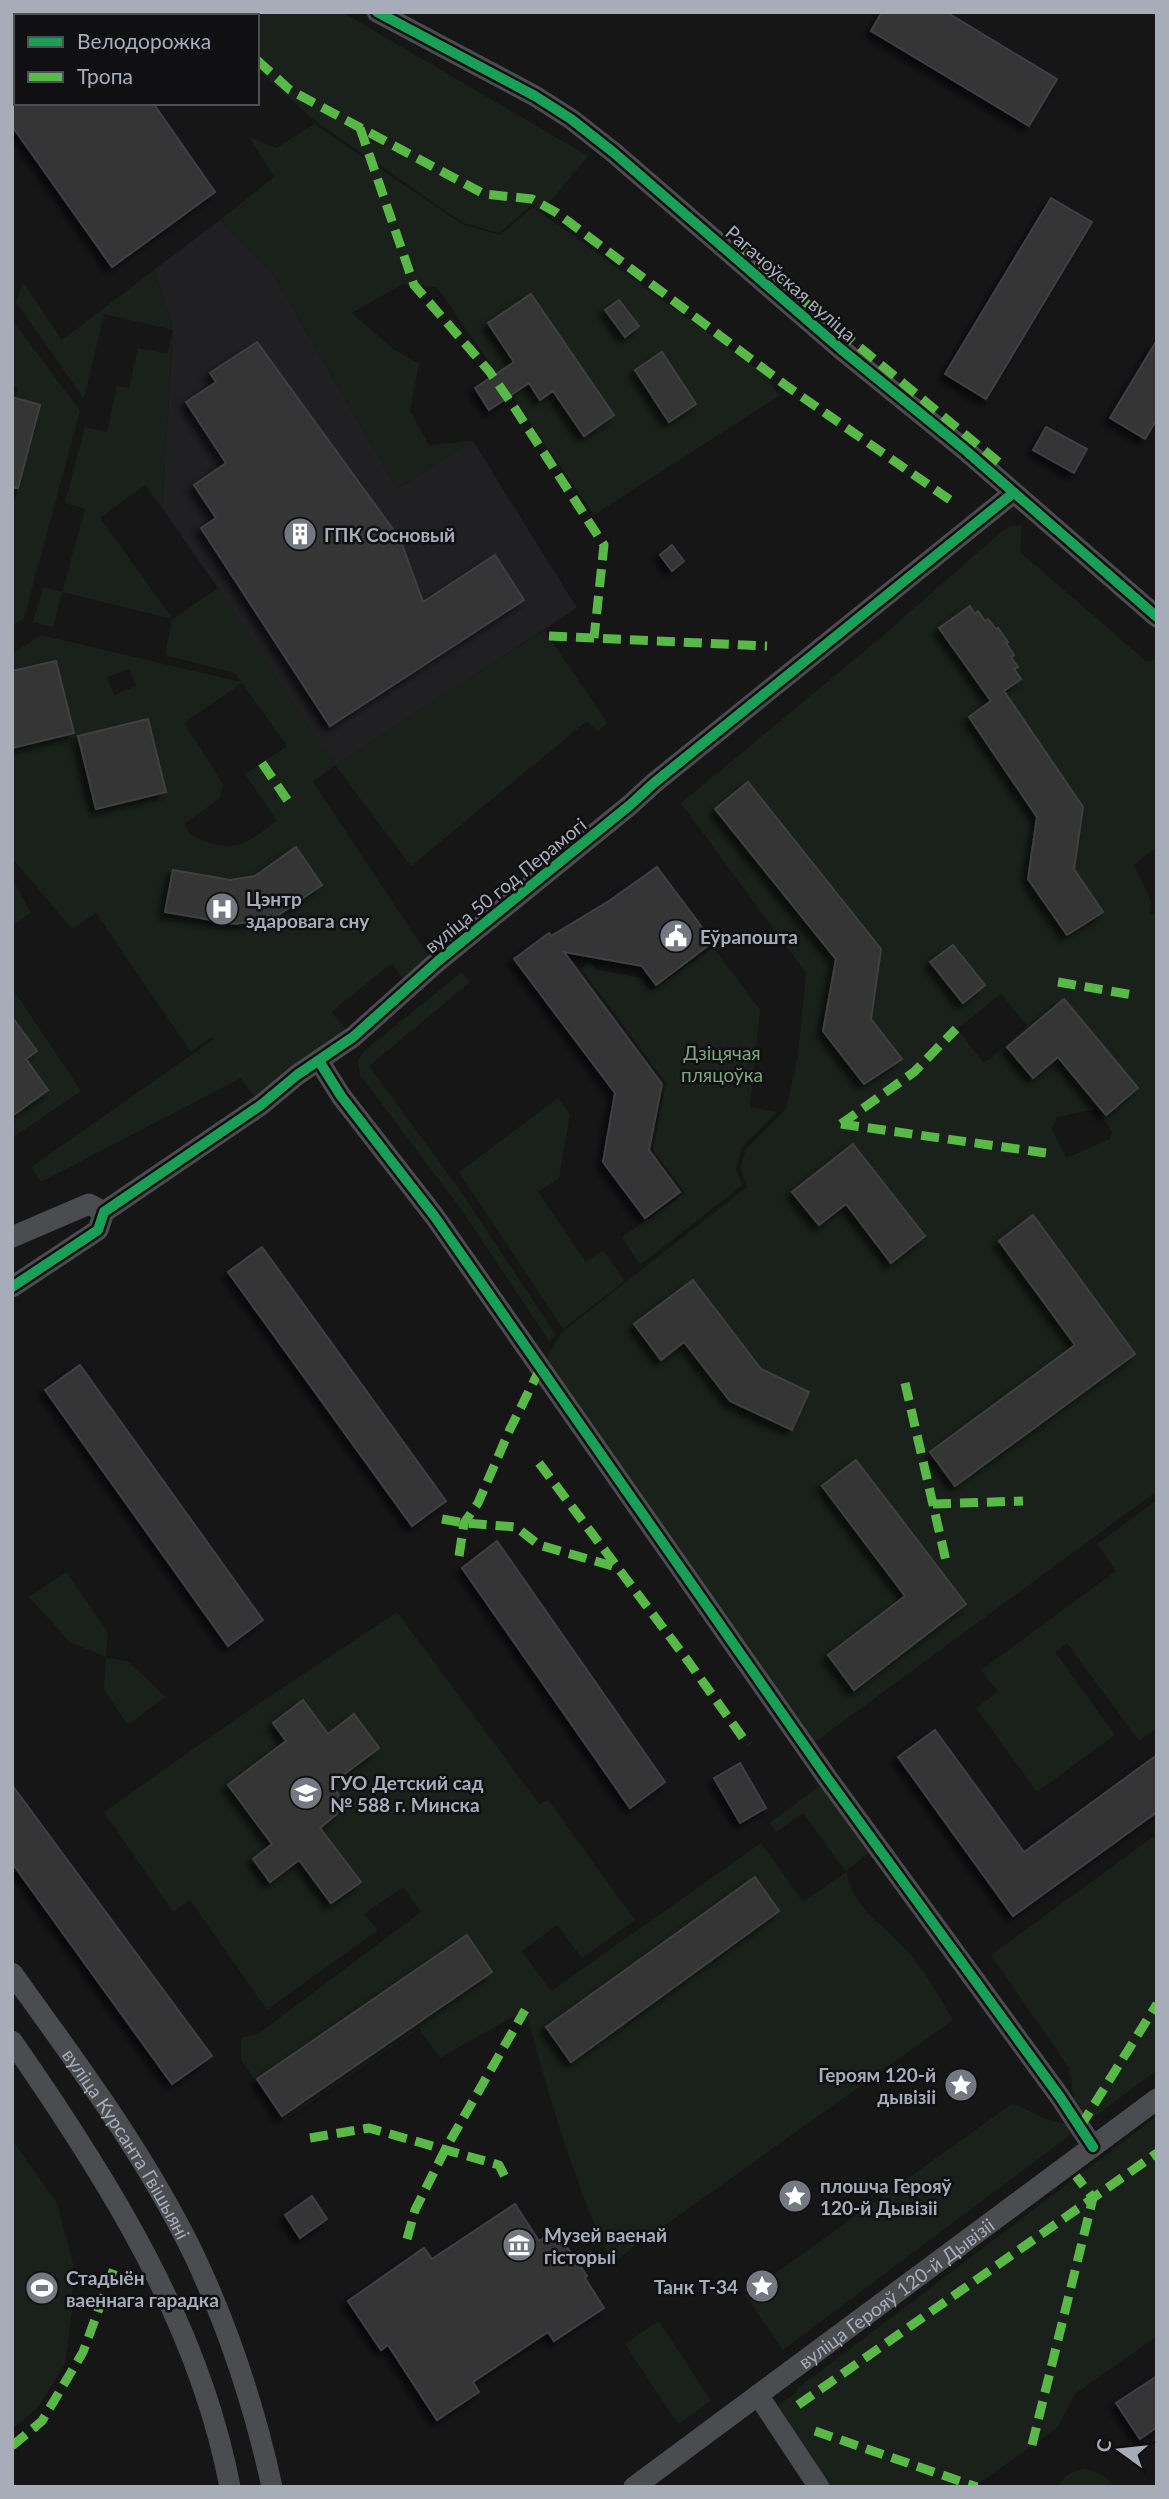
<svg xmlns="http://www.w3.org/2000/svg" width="1169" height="2499" font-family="Lato,sans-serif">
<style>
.built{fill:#202023}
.green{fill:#1a211a;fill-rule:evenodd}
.building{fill:#343436;stroke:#3f4043;stroke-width:2;filter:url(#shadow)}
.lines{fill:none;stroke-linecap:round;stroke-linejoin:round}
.minor{stroke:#4a4c50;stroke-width:21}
.quiet{stroke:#58b947;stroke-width:9;stroke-dasharray:18 9;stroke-linecap:butt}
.cycleway-casing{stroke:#101013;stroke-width:15}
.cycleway{stroke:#1a9f57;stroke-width:10}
.labels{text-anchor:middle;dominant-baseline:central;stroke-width:5;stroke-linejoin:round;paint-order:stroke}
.street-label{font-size:19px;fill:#a6adb9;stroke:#101013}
.poi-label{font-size:19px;font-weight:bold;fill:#a6adb9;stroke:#101013;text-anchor:start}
.park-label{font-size:19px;fill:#7ca67b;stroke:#101013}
</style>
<defs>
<filter id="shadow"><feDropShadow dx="-5.5" dy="5.5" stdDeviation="3.5" flood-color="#0009"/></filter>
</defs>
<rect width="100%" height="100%" fill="#161617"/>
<polygon class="built" points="220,220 273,274 397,489 473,441 577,608 335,765 218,588 162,508 173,329 154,270"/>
<g class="green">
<polygon points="171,12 342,12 588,156 542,211 532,205 499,233 463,223 315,121 257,69 257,16 182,16"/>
<polygon points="314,124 462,224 500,235 533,207 765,374 778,394 782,394 594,515 437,287 403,284 352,313 393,349 419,364 410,411 429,445 473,441 397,489 273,274 220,220 274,177 249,137 276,148"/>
<path d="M 154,270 L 173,329 L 162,508 L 145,485 L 100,518 L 173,619 L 218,588 L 335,764 L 544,630 L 607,722 L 598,732 L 587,721 L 411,866 L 335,765 L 313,782 L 429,957 L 403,979 L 392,963 L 331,1012 L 353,1037 L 261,1105 L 241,1078 L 41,1182 L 31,1167 L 214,1039 L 211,1037 L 191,1052 L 96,913 L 72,929 L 12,858 L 12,654 L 41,635 L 241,682 L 235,673 L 165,655 L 172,619 L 62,592 L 53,627 L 33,622 L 43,587 L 62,592 L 85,509 L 65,503 L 85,427 L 107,432 L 117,386 L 129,388 L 138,348 L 167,354 L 173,330 L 104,314 L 84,399 L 16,302 L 23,282 L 62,340 ZM 129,669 L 136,686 L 114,695 L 107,677 ZM 242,683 L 287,746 L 245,774 L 277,821 C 250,840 238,854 205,841 C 194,837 189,835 184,824 L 220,798 L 223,784 L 184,723 ZM 296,847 L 322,885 L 273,918 L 235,924 L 165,912 L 173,870 L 230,880 L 255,876 Z"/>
<polygon points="12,320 80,411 24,618 12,626 12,509 40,405 15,398 18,388 12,386"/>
<path d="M 1022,525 L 1020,552 L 1146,661 L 1157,659 L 1157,847 L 1134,865 L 1151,901 L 1150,915 L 1157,915 L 1157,1491 L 807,1748 L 541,1367 L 563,1331 L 747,1187 L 740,1168 L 746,1149 L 786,1109 L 798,1055 L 806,973 L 681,803 L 878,640 L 1007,527 ZM 970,607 L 975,614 L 978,611 L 985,621 L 989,619 L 1008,641 L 1006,643 L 1014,655 L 1011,657 L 1018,667 L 1014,669 L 1021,679 L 991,700 ZM 1004,692 L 1082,807 L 1074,869 L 1102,912 L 1067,935 L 1028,879 L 1037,817 L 969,717 ZM 748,782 L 881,949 L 871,1019 L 902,1058 L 864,1084 L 823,1031 L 836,959 L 715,809 ZM 1001,994 L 1027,1026 L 989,1060 L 983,1062 L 957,1029 ZM 1064,999 L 1138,1088 L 1106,1115 L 1058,1057 L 1033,1078 L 1007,1047 ZM 1097,1109 L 1112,1132 L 1110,1139 L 1066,1158 L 1052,1129 L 1057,1117 ZM 1033,1216 L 1135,1355 L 955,1486 L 930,1452 L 1075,1345 L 999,1241 ZM 693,1280 L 761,1369 L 809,1392 L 792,1430 L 730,1401 L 684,1342 L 661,1359 L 635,1325 ZM 856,1460 L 966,1604 L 854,1690 L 828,1655 L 905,1596 L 822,1486 Z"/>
<polygon points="12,878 31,913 12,926"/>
<polygon points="713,947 760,1010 750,1107 778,1112 742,1147 736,1169 743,1185 640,1265 622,1237 685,1193 653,1150 666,1083 581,968 589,962 595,969 641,978 651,991"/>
<polygon points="462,972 470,982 369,1066 457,1186 556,1335 549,1341 461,1209 360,1075 358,1060 364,1051"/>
<polygon points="12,988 81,1091 12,1138 12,1116 48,1089 26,1059 37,1051 12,1017"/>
<polygon points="558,1098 570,1115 559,1178 538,1192 586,1262 603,1250 625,1281 563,1329 459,1172"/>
<polygon points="1157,1500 1157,1728 1139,1741 1067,1643 1055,1652 1115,1735 1037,1792 976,1708 998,1692 981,1670 1116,1571 1097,1544"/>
<polygon points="66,1572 108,1632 106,1657 129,1662 165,1697 128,1725 104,1690 106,1657 70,1642 29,1597"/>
<path d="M 397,1612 L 539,1804 L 548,1800 L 635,1920 L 582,1958 L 557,1925 L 522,1951 L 551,1991 L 761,1843 L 803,1902 L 846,1872 L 803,1813 L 776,1832 L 770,1823 L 828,1779 L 878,1845 L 846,1871 C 855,1913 883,1922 908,1952 C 926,1973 939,1996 953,2020 L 612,2263 C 574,2185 549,2094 525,2010 L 440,2058 L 419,2029 L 284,2121 L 241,2060 L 241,2038 L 258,2034 L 421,1912 L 403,1887 L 364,1914 L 378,1930 L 267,2010 L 190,1900 L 173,1912 L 104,1812 L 243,1714 Z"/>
<polygon points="1157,1834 1157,2070 783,2350 745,2295 1013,2103 1044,2118 1079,2127 1069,2068 991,1955"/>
<polygon points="1157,2116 1157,2336 1075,2394 1058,2427 974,2487 823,2487 771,2410 796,2393 797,2389"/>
<polygon points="12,2140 57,2203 73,2264 72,2312 65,2364 38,2407 12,2429"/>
<polygon points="659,2321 711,2401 678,2424 625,2344"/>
<path d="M 1084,2469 C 1097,2471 1106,2475 1113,2487 L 1057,2487 C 1064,2476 1071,2472 1084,2469 Z"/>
</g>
<g class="building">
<polygon points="882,12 946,12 1057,79 1029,126 871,31"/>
<polygon points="12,103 153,103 215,192 112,267 12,126"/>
<polygon points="1051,198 1092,222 986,399 945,374"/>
<polygon points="531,294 614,415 584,436 553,391 540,400 529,383 489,410 475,388 514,362 488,323"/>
<polygon points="619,300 639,326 625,337 605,310"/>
<polygon points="1157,340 1157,419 1145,439 1110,418"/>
<polygon points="257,342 400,539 423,602 495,555 524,600 330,726 201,528 216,518 194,485 226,463 186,402 216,382 210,373"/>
<polygon points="662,352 696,404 669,422 635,370"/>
<polygon points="12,397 40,405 18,488 12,488"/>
<polygon points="1046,427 1087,449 1074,473 1033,450"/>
<polygon points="672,545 684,561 672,571 660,555"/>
<polygon points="970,606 975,614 978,611 985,621 988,619 996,629 998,628 1008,642 1006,643 1014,655 1011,657 1018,667 1014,669 1021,679 1004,691 1083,807 1074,869 1103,912 1067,935 1028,879 1037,817 969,717 991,701 939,628"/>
<polygon points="56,661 74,733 12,748 12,671"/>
<polygon points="148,719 166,792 96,809 78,736"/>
<polygon points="748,782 881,949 871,1019 902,1059 864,1084 823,1031 836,959 715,809"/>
<polygon points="296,847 322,885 274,918 235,924 165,912 173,870 230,880 255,876"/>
<polygon points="657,867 713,942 656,985 642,966 564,952 662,1084 649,1150 680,1192 645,1218 603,1162 615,1093 514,959 549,933 551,936 609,901"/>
<polygon points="953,945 985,985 963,1003 930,962"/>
<polygon points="1064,999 1138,1088 1106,1115 1058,1057 1033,1078 1007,1047"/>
<polygon points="12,1017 37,1051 26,1059 48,1090 12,1116"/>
<polygon points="853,1144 925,1236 891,1263 846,1204 819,1225 792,1192"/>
<polygon points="1033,1215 1135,1354 955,1486 930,1452 1075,1345 999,1241"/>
<polygon points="262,1247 446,1501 412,1526 228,1272"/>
<polygon points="693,1280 761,1369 809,1392 792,1430 730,1401 684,1342 661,1360 634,1324"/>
<polygon points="80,1365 263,1620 228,1646 45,1390"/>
<polygon points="856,1460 966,1604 854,1690 828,1655 905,1596 822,1486"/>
<polygon points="497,1541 665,1782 630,1808 462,1568"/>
<polygon points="303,1700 328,1734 354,1714 379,1748 331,1784 341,1798 337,1814 320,1828 361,1882 331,1903 299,1860 270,1882 253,1859 272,1844 228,1785 286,1741 273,1723"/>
<polygon points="935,1730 1024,1852 1157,1755 1157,1812 1013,1916 898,1757"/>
<polygon points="740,1763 766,1808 740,1823 714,1778"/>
<polygon points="12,1785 212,2056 172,2084 12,1863"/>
<polygon points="755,1877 779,1911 571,2062 546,2027"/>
<polygon points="467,1935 492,1972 282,2116 257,2079"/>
<polygon points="312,2196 327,2219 300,2238 285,2215"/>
<polygon points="515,2204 539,2241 555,2230 587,2276 585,2278 604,2308 554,2341 548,2332 473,2382 479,2392 437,2420 388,2345 381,2350 348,2301 424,2248 432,2259"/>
<polygon points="1157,2376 1157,2427 1140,2439 1116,2403"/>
</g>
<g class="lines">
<g class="minor">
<polyline points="377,12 535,96 571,119 613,152 842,350 964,449 1157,617"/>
<polyline points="319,1061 341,1096 435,1217 828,1779 1060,2097 1093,2147"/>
<polyline points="12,1237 89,1204 104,1212"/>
<polyline points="12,1287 98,1230 104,1212 261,1105 297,1075 353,1037 438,961 630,805 654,783 1012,494"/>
<path id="s1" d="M 12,1973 C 77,2063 145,2154 194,2255 C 228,2327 255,2409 272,2487"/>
<path d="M 12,2041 C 106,2176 199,2323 230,2487"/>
<polyline points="758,2395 819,2487"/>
<path id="s2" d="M 634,2487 L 1157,2099"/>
</g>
<g class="quiet">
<polyline points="205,12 209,16"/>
<polyline points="257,60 290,90 484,194 532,199 557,213 788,387 953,502"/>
<polyline points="360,128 414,285 489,371 510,401 604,545 594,638"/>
<polyline points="735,244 1002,465"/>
<polyline points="549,636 767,646"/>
<polyline points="262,763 288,801"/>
<polyline points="1058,982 1133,995"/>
<polyline points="841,1124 1046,1153"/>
<polyline points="841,1124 914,1072 956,1029"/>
<polyline points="905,1383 946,1561"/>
<polyline points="539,1463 688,1661 748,1745"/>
<polyline points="933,1504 1023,1501"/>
<polyline points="442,1519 464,1523 516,1527 539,1545 616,1567"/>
<polyline points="459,1556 464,1523 478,1503 510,1429 541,1367"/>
<polyline points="1080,2127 1157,2004"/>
<polyline points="310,2138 369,2128 499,2165 505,2177"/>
<polyline points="407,2239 415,2210 446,2148 525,2010"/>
<polyline points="798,2405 1157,2153"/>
<polyline points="815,2431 977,2487"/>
<polyline points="1032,2445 1093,2198 1076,2176"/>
<polyline points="12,2446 42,2421 83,2352 114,2268"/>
</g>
<defs>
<g id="cycleway">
<polyline points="377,12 535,96 571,119 613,152 842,350 964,449 1157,617"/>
<polyline points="319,1061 341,1096 435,1217 828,1779 1060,2097 1093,2147"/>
<polyline points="12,1287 98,1230 104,1212 261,1105 297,1075 353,1037 438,961 630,805 654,783 1012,494"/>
</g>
</defs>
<use href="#cycleway" class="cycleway-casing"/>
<use href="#cycleway" class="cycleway"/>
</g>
<defs>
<symbol id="building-disc" viewBox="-11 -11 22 22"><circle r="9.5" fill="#747880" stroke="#101013"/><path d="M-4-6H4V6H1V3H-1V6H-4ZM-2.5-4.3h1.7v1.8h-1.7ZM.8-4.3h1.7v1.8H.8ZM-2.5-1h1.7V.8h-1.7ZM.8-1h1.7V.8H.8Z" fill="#fff"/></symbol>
<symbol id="hospital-disc" viewBox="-11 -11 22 22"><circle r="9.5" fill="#747880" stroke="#101013"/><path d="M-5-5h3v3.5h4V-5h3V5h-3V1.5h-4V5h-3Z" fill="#fff"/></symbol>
<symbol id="civic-disc" viewBox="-11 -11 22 22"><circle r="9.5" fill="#747880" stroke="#101013"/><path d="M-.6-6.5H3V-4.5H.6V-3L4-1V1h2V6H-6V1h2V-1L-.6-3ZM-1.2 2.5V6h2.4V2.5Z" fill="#fff"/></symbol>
<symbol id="school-disc" viewBox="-11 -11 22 22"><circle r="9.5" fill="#747880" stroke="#101013"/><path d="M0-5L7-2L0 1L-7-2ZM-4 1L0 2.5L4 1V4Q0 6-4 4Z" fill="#fff"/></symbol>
<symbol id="sight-disc" viewBox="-11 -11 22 22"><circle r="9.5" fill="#747880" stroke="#101013"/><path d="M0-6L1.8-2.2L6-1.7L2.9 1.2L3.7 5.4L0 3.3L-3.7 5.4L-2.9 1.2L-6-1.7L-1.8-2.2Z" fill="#fff"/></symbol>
<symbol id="museum-disc" viewBox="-11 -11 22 22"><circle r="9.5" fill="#747880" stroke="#101013"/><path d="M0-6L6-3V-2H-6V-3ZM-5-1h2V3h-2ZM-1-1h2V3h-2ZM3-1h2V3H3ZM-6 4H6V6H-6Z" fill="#fff"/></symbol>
<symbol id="stadium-disc" viewBox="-11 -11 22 22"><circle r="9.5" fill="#747880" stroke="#101013"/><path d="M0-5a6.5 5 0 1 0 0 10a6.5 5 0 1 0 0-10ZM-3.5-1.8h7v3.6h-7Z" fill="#fff"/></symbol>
</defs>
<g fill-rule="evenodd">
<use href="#building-disc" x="281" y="515" width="38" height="38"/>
<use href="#hospital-disc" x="203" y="890" width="38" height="38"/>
<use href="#civic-disc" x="657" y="917" width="38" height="38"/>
<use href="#school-disc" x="287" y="1774" width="38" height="38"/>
<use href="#sight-disc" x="942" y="2066" width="38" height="38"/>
<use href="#sight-disc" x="776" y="2177" width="38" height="38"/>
<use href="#museum-disc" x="500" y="2226" width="38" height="38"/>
<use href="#sight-disc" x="743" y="2267" width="38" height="38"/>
<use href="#stadium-disc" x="23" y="2269" width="38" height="38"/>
</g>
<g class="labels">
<g class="street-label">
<text transform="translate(791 283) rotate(41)">Рагачоўская вуліца</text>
<text transform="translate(505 885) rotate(-39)">вуліца 50 год Перамогі</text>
<text stroke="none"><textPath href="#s1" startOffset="206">вуліца Курсанта Гвішыяні</textPath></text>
<text stroke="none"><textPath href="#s2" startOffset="326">вуліца Герояў 120-й Дывізіі</textPath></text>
</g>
<g class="poi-label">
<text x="324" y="534">ГПК Сосновый</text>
<text x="246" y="898">Цэнтр<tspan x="246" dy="22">здаровага сну</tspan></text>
<text x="700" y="936">Еўрапошта</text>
<text x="330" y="1782">ГУО Детский сад<tspan x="330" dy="22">№ 588 г. Минска</tspan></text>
<text x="936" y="2074" text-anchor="end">Героям 120-й<tspan x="936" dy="22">дывізіі</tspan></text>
<text x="820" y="2185">плошча Герояў<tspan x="820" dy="22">120-й Дывізіі</tspan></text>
<text x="544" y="2234">Музей ваенай<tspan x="544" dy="22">гісторыі</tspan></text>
<text x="66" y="2277">Стадыён<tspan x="66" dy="22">ваеннага гарадка</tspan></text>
<text x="738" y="2286" text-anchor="end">Танк Т-34</text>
</g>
<g class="park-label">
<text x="722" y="1052">Дзіцячая<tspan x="722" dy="22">пляцоўка</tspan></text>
</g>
</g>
<rect width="1169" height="2499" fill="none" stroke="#a6adb9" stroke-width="28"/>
<rect x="14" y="14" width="245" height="91" fill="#101013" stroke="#4c4f55" stroke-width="2"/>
<rect x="28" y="37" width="35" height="10" fill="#1a9f57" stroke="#4c4f55" stroke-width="2"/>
<text x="77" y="49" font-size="21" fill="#a6adb9">Велодорожка</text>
<rect x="28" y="72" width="35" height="10" fill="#58b947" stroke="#4c4f55" stroke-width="2"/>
<text x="77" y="84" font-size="21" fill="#a6adb9">Тропа</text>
<g transform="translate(1120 2450) rotate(285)" stroke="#101013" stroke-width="5" paint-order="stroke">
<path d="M0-5L12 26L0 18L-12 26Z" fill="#a6adb9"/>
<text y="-10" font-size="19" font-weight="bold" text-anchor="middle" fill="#a6adb9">С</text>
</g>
</svg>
